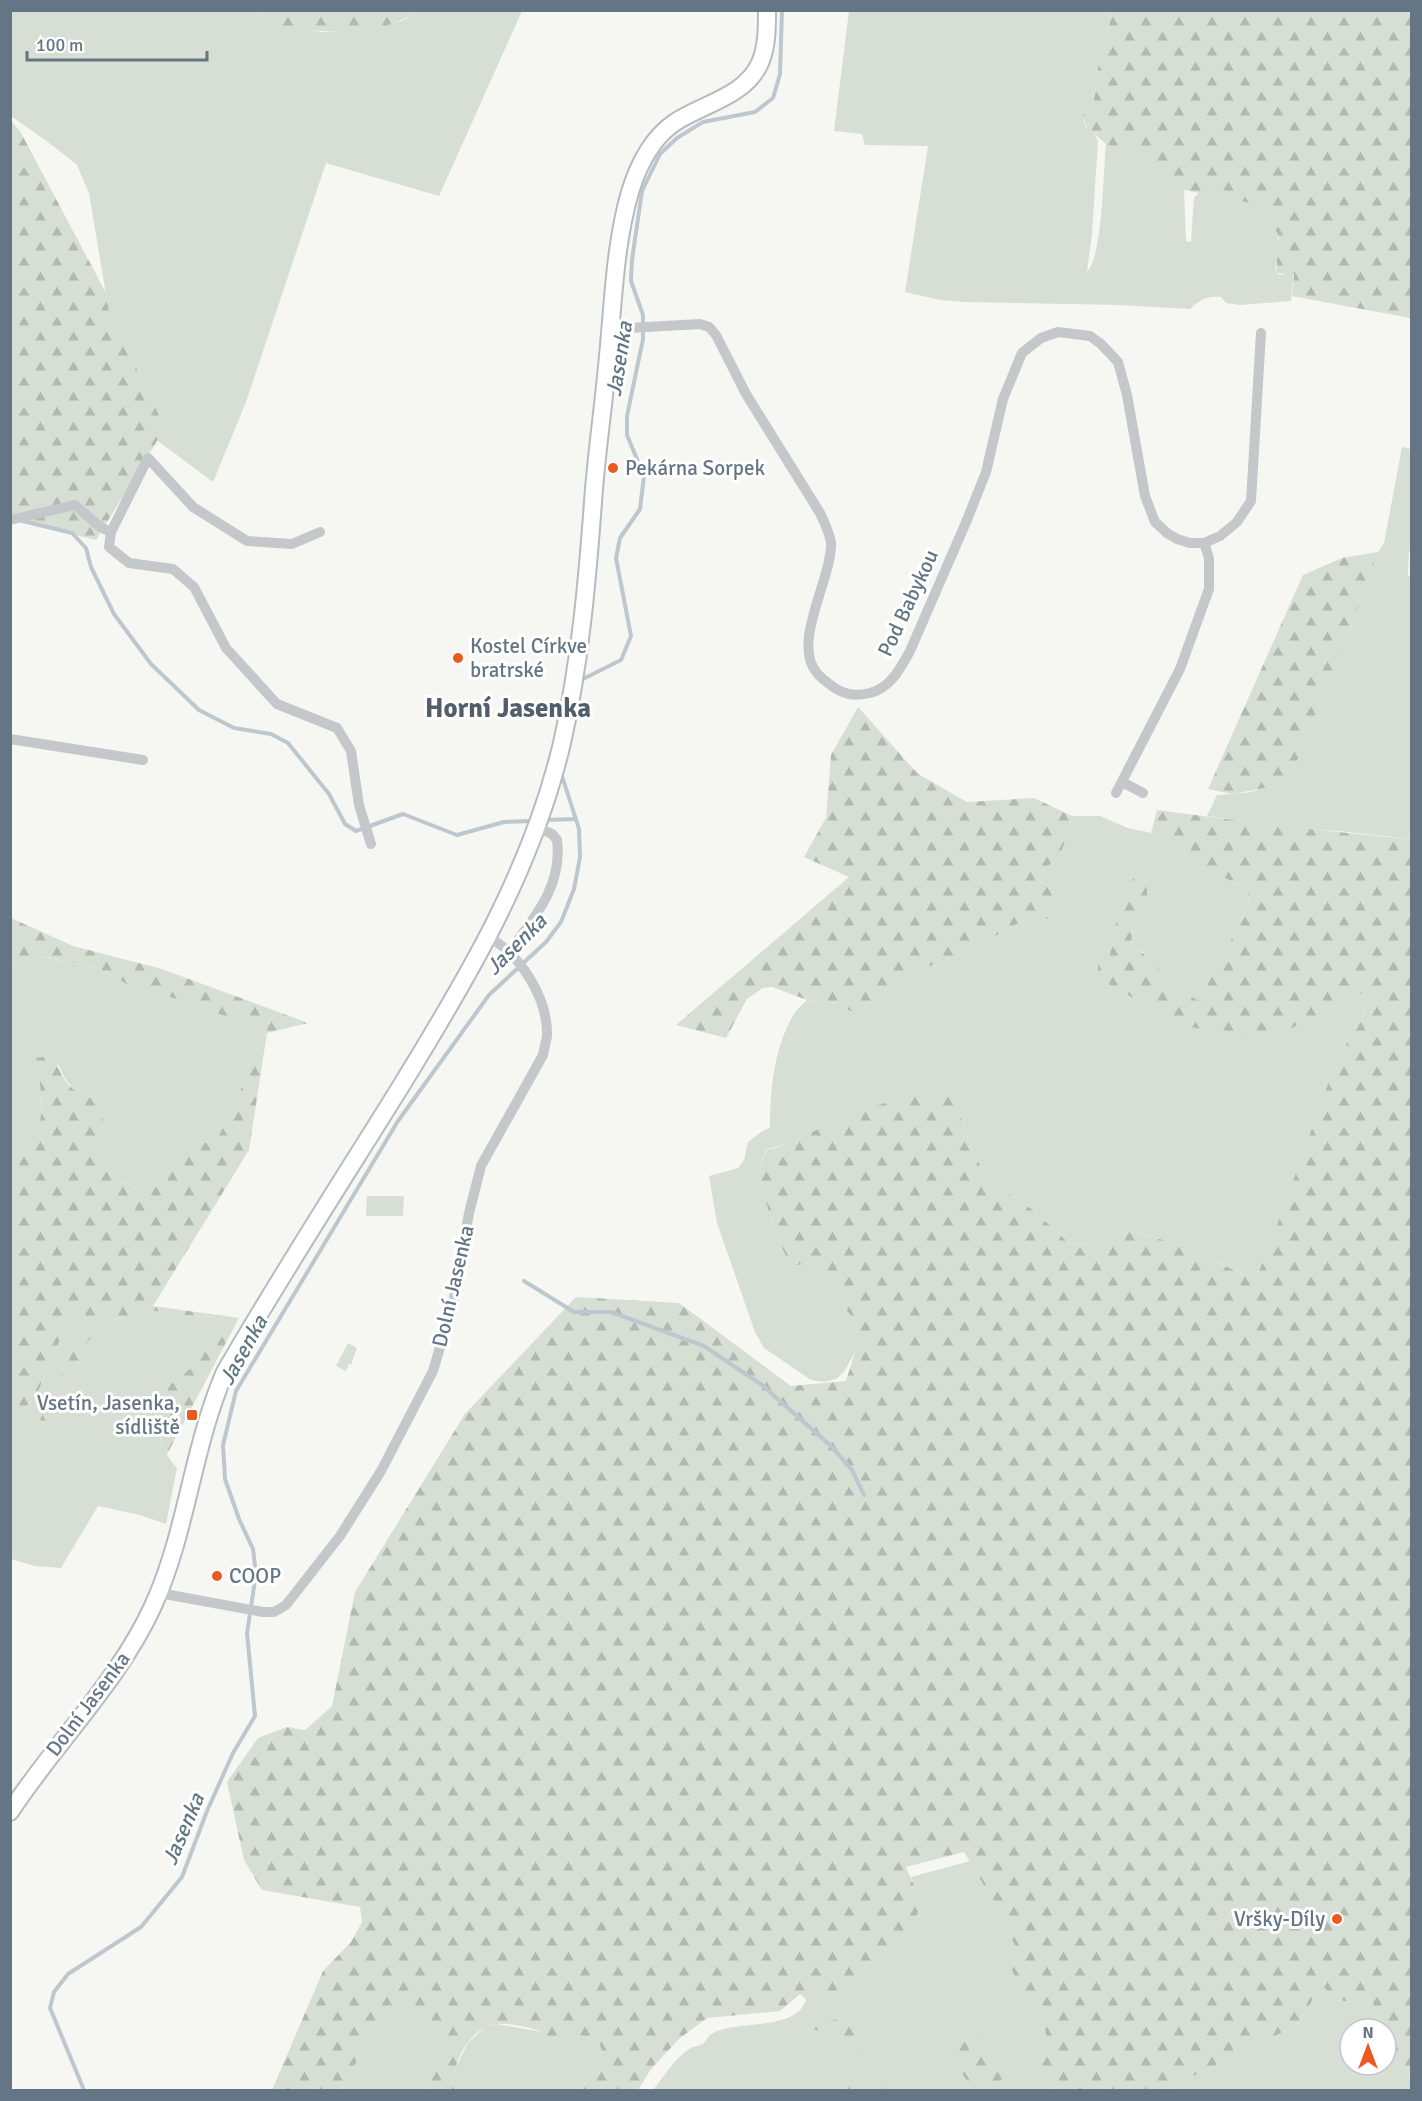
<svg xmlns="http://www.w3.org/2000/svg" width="1422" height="2101" font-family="Signika,sans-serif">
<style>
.green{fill:#d7ded4}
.forest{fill:url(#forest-firs)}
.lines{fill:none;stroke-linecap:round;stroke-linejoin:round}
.stream{stroke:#bdc7cd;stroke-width:4}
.secondary-casing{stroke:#b6bbc0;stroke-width:20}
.street{stroke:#c4c8cb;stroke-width:10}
.secondary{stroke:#fff;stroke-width:16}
.poi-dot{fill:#ea5a1f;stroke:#fff;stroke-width:2}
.labels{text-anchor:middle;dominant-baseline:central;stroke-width:6;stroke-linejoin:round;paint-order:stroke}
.poi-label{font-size:21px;fill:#647585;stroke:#fff;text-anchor:start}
.street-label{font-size:21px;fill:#647585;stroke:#fff}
.water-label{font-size:22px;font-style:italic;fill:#607782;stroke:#fff}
.district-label{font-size:27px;font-weight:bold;fill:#525e6a;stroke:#fff}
</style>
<defs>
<pattern id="forest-firs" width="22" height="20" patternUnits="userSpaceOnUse" patternTransform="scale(1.5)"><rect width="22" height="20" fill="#d7ded4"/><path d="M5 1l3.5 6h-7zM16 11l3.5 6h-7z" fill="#b2b9b2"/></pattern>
</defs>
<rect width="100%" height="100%" fill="#f6f7f3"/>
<g class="green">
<polygon points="11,11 258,11 265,19 285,25 321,32 367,30 402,21 418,11 522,11 439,196 326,163 246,402 213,482 158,441 162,423 148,390 110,318 89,193 77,165 52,145 11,116"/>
<path d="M 849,11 L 1111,11 L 1107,44 L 1099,61 L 1093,107 L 1082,116 L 1086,128 L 1091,129 L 1098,141 L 1092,234 L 1087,272 C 1103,255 1103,171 1106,144 L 1143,157 L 1184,190 L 1186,241 L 1191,242 L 1194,197 L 1200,192 L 1266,206 C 1272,219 1281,238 1279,254 C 1278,261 1274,265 1276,273 L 1280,275 L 1294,270 L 1291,301 L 1240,305 L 1226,303 L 1221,297 C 1207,296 1201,299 1190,309 L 1119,305 L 965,302 L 941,300 L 905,292 L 928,146 L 865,145 L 862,134 L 834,131 Z"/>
<path d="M 1402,447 L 1411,449 L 1411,551 L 1409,552 L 1408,575 L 1412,578 L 1411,839 L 1348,832 L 1293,828 L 1207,816 L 1217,795 C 1246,793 1266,792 1291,775 L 1352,623 L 1378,552 L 1384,543 Z"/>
<path d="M 1072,816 L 1100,816 L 1128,828 L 1151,833 L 1181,850 L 1201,868 L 1248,888 L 1249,905 L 1199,1001 L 1157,977 L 1151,962 L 1144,953 L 1132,945 C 1131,933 1134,923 1140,913 L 1113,941 L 1110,956 L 1098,978 L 1283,1032 L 1325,1012 L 1355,992 L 1365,995 C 1365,1032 1349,1032 1338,1061 C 1311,1131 1288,1202 1259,1271 L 1250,1275 L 1243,1274 L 1187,1247 L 1134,1231 L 1090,1244 L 1071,1245 L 1033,1210 L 988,1180 L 973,1152 L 953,1097 L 933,1092 L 888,1102 L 857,1113 L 793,1141 L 767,1150 L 757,1171 L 773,1226 L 790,1266 L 820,1262 L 834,1293 L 851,1316 L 856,1336 L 855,1352 L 844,1372 L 836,1379 L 824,1382 L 811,1380 L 764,1348 L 755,1332 L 717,1223 L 709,1176 L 738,1168 L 744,1160 L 748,1142 L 761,1132 L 770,1128 C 770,1090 774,1047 794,1014 C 797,1009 803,1004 807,1000 L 839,1003 L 850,1011 L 861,1011 L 894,984 L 919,970 L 963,954 L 1024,920 L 1035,922 L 1055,907 L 1051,890 L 1039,880 L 1048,866 L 1057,860 L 1067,838 Z"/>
<path d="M 37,956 L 98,968 L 132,987 L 195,1004 L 266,1033 L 246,1073 L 238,1098 L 217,1139 L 189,1146 L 184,1149 L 175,1165 L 157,1186 L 138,1190 C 125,1182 103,1172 97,1158 C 94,1153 96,1111 95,1101 C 73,1091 68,1086 58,1064 L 41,1098 L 42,1117 L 36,1132 L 23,1145 L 11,1150 L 11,964 Z"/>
<polygon points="367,1196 404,1196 403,1216 366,1216"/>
<path d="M 148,1310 L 184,1315 L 214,1317 L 220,1322 L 220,1329 L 190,1369 L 163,1390 C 160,1423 153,1442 177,1468 L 166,1524 L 140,1515 L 98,1506 L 61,1568 L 35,1566 L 11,1559 L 10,1416 L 17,1416 L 37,1394 L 70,1316 L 80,1313 L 84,1314 L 86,1321 L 41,1420 L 55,1424 L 84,1345 L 103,1323 Z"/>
<polygon points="348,1343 357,1348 351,1365 349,1363 346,1371 336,1366"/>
<path d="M 970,1861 L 994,1902 L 1018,1952 L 1011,1968 L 1053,2037 L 1027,2066 L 1051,2090 L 653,2090 C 664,2077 675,2057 691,2048 C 695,2046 700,2046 704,2043 C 707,2040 708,2035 713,2033 C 739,2019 797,2032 806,1999 L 863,1983 L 876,1961 L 915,1922 L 921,1901 L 911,1877 Z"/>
<polygon points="1321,1984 1335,2000 1374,2004 1362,2029 1350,2029 1350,2065 1386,2065 1386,2057 1388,2056 1411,2075 1411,2090 1165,2090 1297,2025 1311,2003 1315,1988"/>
<path d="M 389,2005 L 443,2027 C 455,2043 434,2075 426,2090 L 342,2090 L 380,2015 Z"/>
<path d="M 497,2024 L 543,2032 L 548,2040 C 562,2034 608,2031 601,2057 C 598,2068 587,2081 581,2090 L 455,2090 L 458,2085 L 455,2076 L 456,2067 L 468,2043 L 485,2027 Z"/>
</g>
<g class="forest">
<path d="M 258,11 L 418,11 C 402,21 384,28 366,30 C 344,33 280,32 264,18 C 261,16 260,13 258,11 Z"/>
<polygon points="1245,11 1253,12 1266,10 1411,11 1411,321 1410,318 1292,296 1294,274 1276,273 1279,238 1266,206 1184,190 1143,157 1106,144 1087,128 1082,116 1093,107 1099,61 1107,44 1111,11"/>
<polygon points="10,120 20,131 106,293 110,318 148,390 162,423 159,438 96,540 11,520"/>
<polygon points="1378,552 1352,623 1291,776 1276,786 1232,794 1208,789 1303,575 1342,558"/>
<polygon points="858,707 918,774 967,802 1034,798 1072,816 1067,838 1057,860 1048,866 1039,880 1051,890 1055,907 1049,918 1035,922 1024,920 963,954 919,970 894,984 861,1011 850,1011 838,1003 807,1000 772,987 763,988 747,999 726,1038 676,1025 849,877 804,857 826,818 831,755"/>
<path d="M 1157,810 C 1242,821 1326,832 1411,839 L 1411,2075 L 1388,2056 L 1386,2057 L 1386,2029 L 1362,2029 L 1374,2004 L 1335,2000 L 1321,1984 L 1315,1988 L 1311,2003 L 1297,2025 L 1165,2090 L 1051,2090 L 1027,2066 L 1047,2039 L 1045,2029 L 1032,2011 L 1011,1968 L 1018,1952 L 994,1902 L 964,1852 L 906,1867 L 921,1901 L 915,1922 L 876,1961 L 863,1983 L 806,1999 L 800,1994 L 780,2011 L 707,2018 L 679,2039 L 651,2069 L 638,2090 L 581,2090 C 587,2081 598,2068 601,2057 C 608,2031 562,2034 548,2040 L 543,2032 C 530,2027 510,2023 496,2024 C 477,2026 460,2049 456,2067 C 454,2074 457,2078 458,2085 L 455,2090 L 426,2090 C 434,2075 455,2043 443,2027 L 389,2005 L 380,2015 L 342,2090 L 272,2090 L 323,1971 L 351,1942 L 362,1922 L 360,1907 L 262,1890 L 244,1860 L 227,1782 L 258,1738 L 287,1727 L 305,1730 L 332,1706 L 355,1592 L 465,1414 L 576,1297 L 679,1303 L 791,1386 L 846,1381 L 855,1352 L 856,1336 L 851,1316 L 834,1293 L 820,1262 L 790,1266 L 773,1226 L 757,1171 L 767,1151 C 798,1140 827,1124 858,1112 C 885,1102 915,1094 944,1091 L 953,1097 L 973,1152 L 988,1180 L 1033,1210 L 1071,1245 L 1090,1244 L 1133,1231 L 1187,1247 L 1242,1274 L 1250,1275 L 1259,1271 C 1282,1216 1300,1159 1321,1104 C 1327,1088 1332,1071 1339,1057 C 1352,1031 1365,1028 1365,995 L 1355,992 L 1325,1012 L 1283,1032 L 1258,1040 L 1181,1025 L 1098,978 L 1098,963 L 1110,955 L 1117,918 L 1124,896 L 1136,873 L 1141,873 C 1143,878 1147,884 1147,891 C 1148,909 1129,922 1132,945 C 1142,951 1149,961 1160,964 L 1157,977 L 1199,1001 L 1249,905 L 1248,888 L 1201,868 L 1181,850 L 1151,833 Z"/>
<path d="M 11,918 L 73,946 L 162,969 L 308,1023 L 267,1033 L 249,1150 L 153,1306 L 239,1318 L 166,1456 C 158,1432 158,1415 163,1390 L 190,1369 L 219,1329 L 220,1322 L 214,1317 L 184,1315 L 148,1310 L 103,1323 L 84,1346 L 55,1424 L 50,1424 L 40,1420 L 86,1321 L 84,1314 L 80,1313 L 70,1316 L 37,1394 L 17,1416 L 11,1416 L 11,1150 C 54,1134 41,1094 36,1058 L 48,1056 C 59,1065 59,1072 67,1083 C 75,1093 85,1093 94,1101 C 104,1108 104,1125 105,1136 C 78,1159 119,1179 138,1190 L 157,1186 L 175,1165 L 184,1149 L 189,1146 L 217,1139 L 238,1098 L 246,1073 L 266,1033 L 195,1004 L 132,987 L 98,968 L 38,956 L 11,964 Z"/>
<path d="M 843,2019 C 858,2027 861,2038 861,2055 L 853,2058 L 849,2057 L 840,2034 L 815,2030 L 814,2026 L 816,2022 Z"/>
<path d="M 967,2027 L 971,2028 L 1002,2067 L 1006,2076 L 990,2088 C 983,2087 976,2087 971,2083 C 955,2072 942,2033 967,2027 Z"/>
<polygon points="872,2064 875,2065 895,2090 884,2090 872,2076 869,2068"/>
<polygon points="841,2067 844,2068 859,2090 842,2090 839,2082 839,2070"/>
</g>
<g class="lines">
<g class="stream">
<polyline points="23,521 72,533 86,548 91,567 114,614 151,664 199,710 234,728 271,734 288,743 329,794 345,824 356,831 403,814 457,835 504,822 534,821"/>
<polyline points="579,681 621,660 631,636 616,558 620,538 640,509 644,476 627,435 627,416 643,339 643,315 631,281 632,260 642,191 660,154 677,138 703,122 755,112 773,98 780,74 782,10"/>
<polyline points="545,820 576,819"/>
<polyline points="524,1281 574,1312 611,1312 704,1346 762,1385 832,1447 852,1470 864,1495"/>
<polyline points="84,2090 50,2008 54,1992 68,1974 141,1927 182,1877 207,1811 233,1753 255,1716 247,1633 256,1574 253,1549 239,1519 225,1479 223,1445 236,1391 398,1121 489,995 546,942 561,922 574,889 580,857 579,829 562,776"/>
</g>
<defs>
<path id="secondary" d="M 10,1812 C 55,1743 119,1681 153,1606 C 187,1532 192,1448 225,1372 C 281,1275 342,1181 401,1086 C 468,977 532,870 562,743 C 580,663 587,584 593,502 C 596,457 603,411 607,366 C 613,310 614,247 630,192 C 638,166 651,139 674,123 C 702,104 745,97 760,63 C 767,47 767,28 767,10"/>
</defs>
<use href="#secondary" class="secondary-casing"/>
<g class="street">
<path d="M 611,329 L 700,324 L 709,327 L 716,335 L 746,394 L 820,513 C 824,522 830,533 831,543 C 832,579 791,643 817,673 C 820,677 824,680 828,683 C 841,694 853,697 870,693 C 891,688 901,667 910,651 L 967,520 L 986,472 L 1003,399 L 1022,353 L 1041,338 L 1058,332 L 1090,336 L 1101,344 L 1118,362 L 1127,395 L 1145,496 L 1155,522 L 1167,533 L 1177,539 L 1190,543 L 1204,543 L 1220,536 L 1237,522 L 1251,501 L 1261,333"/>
<polyline points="10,520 75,505 100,527 111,532 148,458 193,507 247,541 292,544 320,532"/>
<polyline points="111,532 109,547 129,563 173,569 194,587 226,648 277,704 337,728 351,751 359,805 371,844"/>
<polyline points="10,739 143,760"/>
<polyline points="1124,783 1143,793"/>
<polyline points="1116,793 1180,669 1201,611 1209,589 1209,558 1204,543"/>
<path d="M 509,952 C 534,918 563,886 557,840 L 552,834 L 537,827"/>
<path d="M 159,1593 L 263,1612 L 274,1612 L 286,1605 L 340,1536 L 381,1471 L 433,1371 L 453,1303 L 469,1213 L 481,1166 L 543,1055 C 544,1049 546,1042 547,1036 C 548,998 521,956 489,937"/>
</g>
<use href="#secondary" class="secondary"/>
</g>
<g class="poi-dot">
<circle cx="613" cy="468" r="6"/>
<circle cx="458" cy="658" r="6"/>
<rect x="186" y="1409" width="12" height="12" rx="3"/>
<circle cx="217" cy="1576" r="6"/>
<circle cx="1337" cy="1919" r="6"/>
</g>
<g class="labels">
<g class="poi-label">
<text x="625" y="468">Pekárna Sorpek</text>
<text x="470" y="646">Kostel Církve<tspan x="470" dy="24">bratrské</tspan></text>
<text x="180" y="1403" text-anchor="end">Vsetín, Jasenka,<tspan x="180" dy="24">sídliště</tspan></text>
<text x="229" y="1576">COOP</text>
<text x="1325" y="1919" text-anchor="end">Vršky-Díly</text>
</g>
<g class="street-label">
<text transform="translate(908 603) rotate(-65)">Pod Babykou</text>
<text transform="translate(453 1286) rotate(-77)">Dolní Jasenka</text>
<text transform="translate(88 1704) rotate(-53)">Dolní Jasenka</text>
</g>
<g class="water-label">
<text transform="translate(619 359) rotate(-81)">Jasenka</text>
<text transform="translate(516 944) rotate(-45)">Jasenka</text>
<text transform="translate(243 1350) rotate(-61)">Jasenka</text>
<text transform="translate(183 1829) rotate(-67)">Jasenka</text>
</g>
<g class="district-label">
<text x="508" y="708">Horní Jasenka</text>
</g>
</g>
<rect width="1422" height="2101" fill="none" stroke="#647585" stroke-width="24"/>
<g transform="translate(1368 2047)"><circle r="28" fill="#ffffff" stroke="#c1c8ce" stroke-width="1.5"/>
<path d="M0-4.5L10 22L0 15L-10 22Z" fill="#ea5a1f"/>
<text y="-9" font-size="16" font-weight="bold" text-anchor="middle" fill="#647585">N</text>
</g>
<path d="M27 51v9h180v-9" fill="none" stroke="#647585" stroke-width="3"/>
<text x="36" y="51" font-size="18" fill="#647585" stroke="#ffffff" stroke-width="4.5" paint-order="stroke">100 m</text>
</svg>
